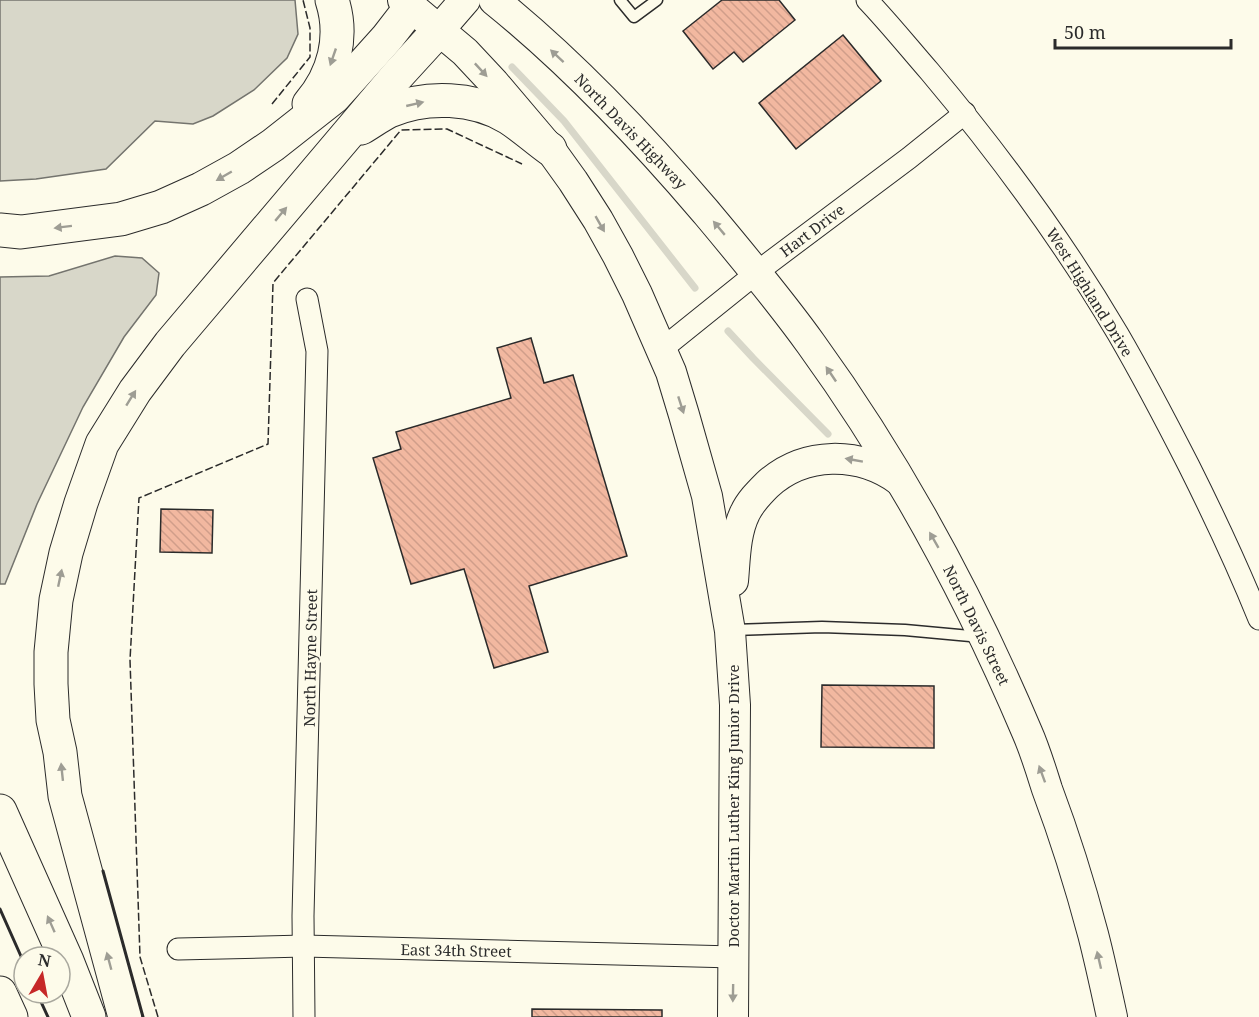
<svg xmlns="http://www.w3.org/2000/svg" width="1259" height="1017" font-family="'Noto Serif',serif">
<style>
.water{fill:#d8d7c9;stroke:#74746e;stroke-width:1.5}
.lines{fill:none;stroke-linecap:round;stroke-linejoin:round}
.stream{stroke:#d8d7c9;stroke-width:7}
.building{fill:url(#building-back-hatch);stroke:#2b2b2b;stroke-width:1.5}
.lane-casing{stroke:#2b2b2b;stroke-width:13}
.street-casing{stroke:#2b2b2b;stroke-width:23}
.secondary-casing{stroke:#2b2b2b;stroke-width:32}
.highway-casing{stroke:#2b2b2b;stroke-width:35}
.lane{stroke:#fdfbea;stroke-width:10}
.street{stroke:#fdfbea;stroke-width:21}
.secondary{stroke:#fdfbea;stroke-width:30}
.highway{stroke:#fdfbea;stroke-width:33}
.fence{stroke:#2b2b2b;stroke-width:1.5;stroke-dasharray:8 3;stroke-linecap:butt}
.wall{stroke:#2b2b2b;stroke-width:3}
.oneway{fill:#9e9d94}
.labels{text-anchor:middle;dominant-baseline:central;stroke-width:4.5;stroke-linejoin:round;paint-order:stroke}
.street-label{font-size:15px;fill:#2b2b2b;stroke:#fdfbea}
</style>
<defs>
<pattern id="building-back-hatch" width="6" height="6" patternUnits="userSpaceOnUse" patternTransform="scale(1.5)"><rect width="6" height="6" fill="#f2b8a0"/><path d="M-1 5l2 2M0 0l6 6M5-1l2 2" fill="none" stroke="#d09e8a"/></pattern>
</defs>
<rect width="100%" height="100%" fill="#fdfbea"/>
<g class="water">
<polygon points="0,0 295,0 298,34 287,58 254,90 213,116 193,124 155,121 106,169 36,179 0,181"/>
<polygon points="115,256 142,258 159,273 156,295 124,337 83,407 37,504 5,584 0,584 0,277 49,276"/>
</g>
<g class="lines">
<g class="stream">
<polyline points="512,67 564,121 695,288"/>
<polyline points="728,331 753,358 828,434"/>
</g>
</g>
<g class="building">
<polygon points="722,0 779,0 795,20 743,62 734,52 713,69 683,31"/>
<polygon points="843,35 881,81 796,149 759,103"/>
<polygon points="531,338 544,383 573,375 627,556 529,586 548,652 494,668 464,569 411,584 373,458 401,449 396,432 511,398 497,348"/>
<polygon points="161,509 213,510 212,553 160,552"/>
<polygon points="822,685 934,686 934,748 821,747"/>
<polygon points="532,1009 662,1010 662,1017 532,1017"/>
</g>
<g class="lines">
<defs>
<g id="lane">
<polyline points="620,0 634,17 657,0"/>
<polyline points="733,630 822,627 905,630 981,637"/>
</g>
<g id="street">
<path d="M 867,0 C 889,23 909,48 930,72 C 999,154 1063,241 1118,334 C 1143,377 1166,421 1189,466 C 1214,516 1238,567 1259,619"/>
<polyline points="662,349 769,263 909,158 965,113"/>
<polyline points="178,949 304,946 734,957"/>
<polyline points="304,1017 303,916 317,351 307,299"/>
</g>
<g id="secondary">
<polyline points="403,0 465,52 494,83 550,149 573,181 598,220 618,256 637,294 671,372 684,415 707,496 730,631 735,705 733,1017"/>
<path d="M 494,0 C 571,62 641,136 705,211 C 741,254 778,298 811,344 C 898,464 969,595 1027,732 C 1035,750 1041,770 1047,789 C 1065,837 1080,885 1093,934 C 1100,961 1106,989 1112,1017"/>
<polyline points="439,30 465,0"/>
<path d="M 733,581 C 735,559 735,533 745,513 C 750,502 759,493 767,485 C 804,451 859,451 899,480"/>
</g>
<g id="highway">
<path d="M 309,104 C 334,75 344,37 332,0"/>
<path d="M 361,128 C 370,123 379,116 389,111 C 427,95 474,97 509,118 C 523,127 536,139 550,149"/>
<polyline points="0,230 21,232 121,219 161,207 201,189 239,168 273,145 334,97 387,38 411,7"/>
<polyline points="0,811 67,961 89,1017"/>
<polyline points="0,993 11,1017"/>
<polyline points="125,1017 65,796 60,752 53,720 51,684 51,652 56,600 66,553 81,503 102,444 135,391 170,344 396,77 439,30"/>
</g>
</defs>
<use href="#lane" class="lane-casing"/>
<use href="#street" class="street-casing"/>
<use href="#secondary" class="secondary-casing"/>
<use href="#highway" class="highway-casing"/>
<use href="#lane" class="lane"/>
<use href="#street" class="street"/>
<use href="#secondary" class="secondary"/>
<use href="#highway" class="highway"/>
<g class="fence">
<polyline points="272,104 310,57 310,28 303,0"/>
<polyline points="158,1017 140,957 130,660 139,498 268,444 273,283 401,130 447,129 522,164"/>
</g>
<g class="wall">
<polyline points="103,871 143,1017"/>
<polyline points="0,909 24,963"/>
<polyline points="37,993 48,1017"/>
</g>
</g>
<defs><path id="oneway-solid" d="M-6-.8H1V-3.2L6.5 0L1 3.2V.8H-6Z" transform="scale(1.5)"/></defs>
<g class="oneway">
<use href="#oneway-solid" transform="translate(557 56) rotate(-137)"/>
<use href="#oneway-solid" transform="translate(333 57) rotate(109)"/>
<use href="#oneway-solid" transform="translate(481 70) rotate(47)"/>
<use href="#oneway-solid" transform="translate(415 104) rotate(-13)"/>
<use href="#oneway-solid" transform="translate(224 176) rotate(150)"/>
<use href="#oneway-solid" transform="translate(281 214) rotate(-50)"/>
<use href="#oneway-solid" transform="translate(600 224) rotate(60)"/>
<use href="#oneway-solid" transform="translate(63 227) rotate(173)"/>
<use href="#oneway-solid" transform="translate(719 228) rotate(-130)"/>
<use href="#oneway-solid" transform="translate(831 374) rotate(-124)"/>
<use href="#oneway-solid" transform="translate(131 398) rotate(-58)"/>
<use href="#oneway-solid" transform="translate(681 405) rotate(72)"/>
<use href="#oneway-solid" transform="translate(854 460) rotate(-170)"/>
<use href="#oneway-solid" transform="translate(934 540) rotate(-120)"/>
<use href="#oneway-solid" transform="translate(60 578) rotate(-78)"/>
<use href="#oneway-solid" transform="translate(62 772) rotate(-96)"/>
<use href="#oneway-solid" transform="translate(1042 774) rotate(-110)"/>
<use href="#oneway-solid" transform="translate(51 924) rotate(-114)"/>
<use href="#oneway-solid" transform="translate(1099 960) rotate(-103)"/>
<use href="#oneway-solid" transform="translate(109 961) rotate(-105)"/>
<use href="#oneway-solid" transform="translate(733 993) rotate(91)"/>
</g>
<g class="labels">
<g class="street-label">
<text transform="translate(631 131) rotate(46)">North Davis Highway</text>
<text transform="translate(812 230) rotate(-37)">Hart Drive</text>
<text transform="translate(1090 292) rotate(58)">West Highland Drive</text>
<text transform="translate(977 625) rotate(64)">North Davis Street</text>
<text transform="translate(310 658) rotate(-89)">North Hayne Street</text>
<text transform="translate(733 806) rotate(-90)">Doctor Martin Luther King Junior Drive</text>
<text transform="translate(456 950) rotate(1)">East 34th Street</text>
</g>
</g>
<g transform="translate(42 975) rotate(10)"><circle r="28" fill="#fdfbea" stroke="#a9a89e" stroke-width="1.5"/>
<path d="M0-4.5L10 22L0 15L-10 22Z" fill="#c62828"/>
<text y="-9" font-size="16" font-weight="bold" text-anchor="middle" fill="#2b2b2b">N</text>
</g>
<path d="M1055 39v9h176v-9" fill="none" stroke="#2b2b2b" stroke-width="3"/>
<text x="1064" y="39" font-size="18" fill="#2b2b2b" stroke="#fdfbea" stroke-width="4.5" paint-order="stroke">50 m</text>
</svg>
